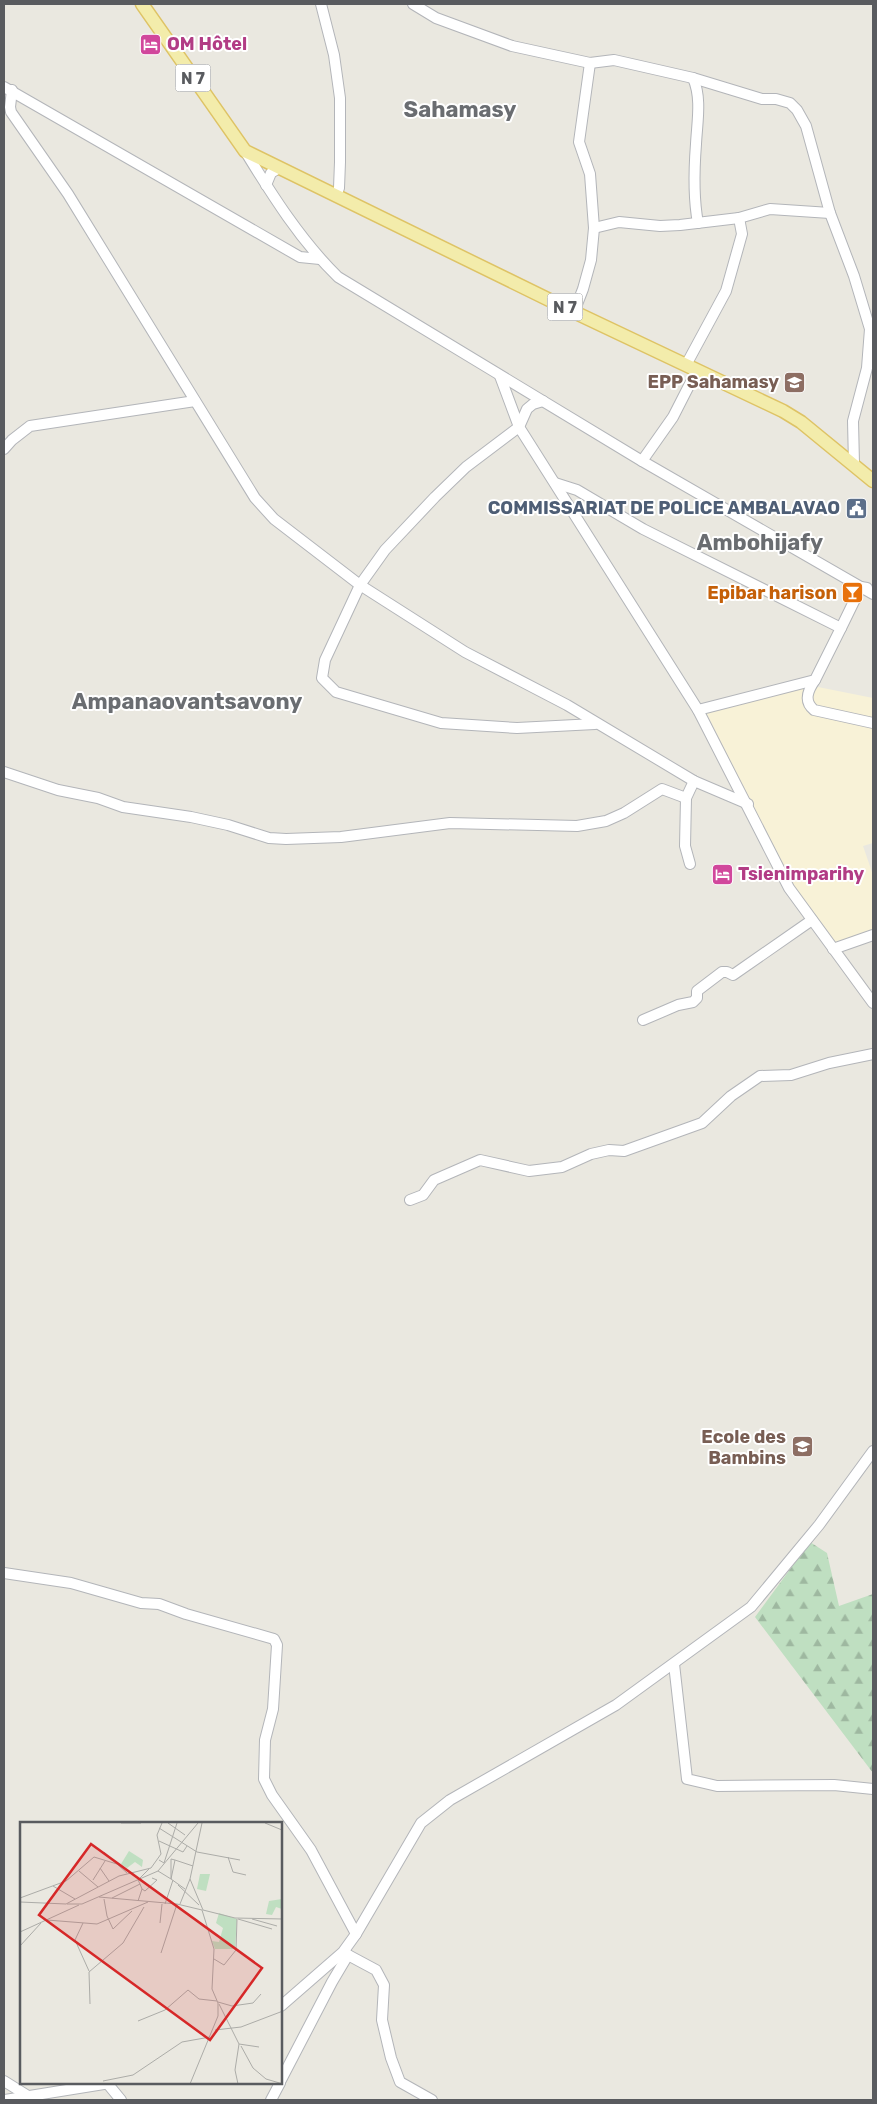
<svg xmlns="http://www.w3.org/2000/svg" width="877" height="2104" font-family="Rubik,sans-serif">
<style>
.commercial{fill:#f8f2d7}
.forest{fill:url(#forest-firs)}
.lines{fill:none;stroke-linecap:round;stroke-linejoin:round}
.minor-casing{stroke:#b3b5b9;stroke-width:12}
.major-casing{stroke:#dec365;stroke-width:15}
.minor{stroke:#fff;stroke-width:10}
.major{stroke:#f3ecab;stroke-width:12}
.labels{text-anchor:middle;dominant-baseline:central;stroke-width:4;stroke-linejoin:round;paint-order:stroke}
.shield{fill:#fff;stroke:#8b8c8f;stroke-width:1}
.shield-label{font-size:16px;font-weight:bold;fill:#595b5f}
.hotel-label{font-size:18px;font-weight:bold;fill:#b23c85;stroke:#fff;text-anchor:start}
.education-label{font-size:18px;font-weight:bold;fill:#785e54;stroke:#fff;text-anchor:end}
.service-label{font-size:18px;font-weight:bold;fill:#4e5e75;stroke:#fff;text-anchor:end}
.food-label{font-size:18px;font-weight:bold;fill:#c56008;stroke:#fff;text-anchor:end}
.district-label{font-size:22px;font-weight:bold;fill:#6a6d71;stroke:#fff}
.inset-road{fill:none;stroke:#acaca8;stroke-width:1}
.view{fill:#d62828;fill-opacity:0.15;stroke:#d62828;stroke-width:2.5}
.inset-edge{fill:none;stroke:#595b5f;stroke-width:2.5}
</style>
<defs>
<pattern id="forest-firs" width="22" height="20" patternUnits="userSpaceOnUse" patternTransform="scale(1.25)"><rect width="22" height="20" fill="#bfdfc1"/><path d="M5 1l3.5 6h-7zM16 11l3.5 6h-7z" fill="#9eb8a0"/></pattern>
</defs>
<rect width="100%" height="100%" fill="#eae8e0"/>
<polygon class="commercial" points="801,686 818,687 873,698 873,843 863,846 873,875 873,930 834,947 793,889 704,708"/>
<polygon class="forest" points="810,1542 827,1553 839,1606 873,1594 873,1773 755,1617"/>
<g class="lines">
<defs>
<g id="minor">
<polyline points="321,4 334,55 340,98 340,162 339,188 336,196"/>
<polyline points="413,4 436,18 512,46 590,63 614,60 693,78 762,99 776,99 790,103 797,110 806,126 830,213 854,276 870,329 867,368 853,421 854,464"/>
<path d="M 693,78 C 702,98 697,123 696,144 C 694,170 693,197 698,223"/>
<polyline points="4,87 300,257 320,259"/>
<polyline points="12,90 10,107 11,112 68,194 255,498 274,519 360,585 465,652 567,705 694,781 748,804"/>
<path d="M 245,151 C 272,195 301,241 338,277 L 642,461 L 873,594"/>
<polyline points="266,185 271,173 279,168"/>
<polyline points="594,228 619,222 660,226 680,225 739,218 770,209 830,213"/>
<polyline points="574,312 583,289 591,260 594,228 590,174 579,142 590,63"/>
<polyline points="686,365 726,291 742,234 739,218"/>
<polyline points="500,376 519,427 698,710 789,888 873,1003"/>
<polyline points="543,401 533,404 527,409 519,427 466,467 435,497 385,550 360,585 325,660 322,678 336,692 441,723 517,728 595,724"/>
<polyline points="4,449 12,440 30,426 195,401"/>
<polyline points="642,461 673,417 697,370"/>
<polyline points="555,483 577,490 643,529 841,628 861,587 867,588"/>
<path d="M 815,680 C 808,690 803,701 814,710 L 873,723"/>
<polyline points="698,710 815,680 841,628"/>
<polyline points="4,772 58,790 98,798 123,807 191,817 228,825 269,838 286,839 341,837 450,823 577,826 606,821 624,813 662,789 686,798"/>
<polyline points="690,864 685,846 686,798 694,781"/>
<polyline points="833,949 873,935"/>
<polyline points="643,1020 678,1005 693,1002 697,998 697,991 722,972 727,972 733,975 812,920"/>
<polyline points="410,1200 423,1195 434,1180 480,1160 529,1171 562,1167 591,1154 609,1150 624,1151 702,1123 731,1096 760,1076 791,1075 829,1063 873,1054"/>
<polyline points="4,1573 71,1583 141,1603 159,1604 186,1614 274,1639 277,1645 273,1709 265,1740 264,1779 272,1795 311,1850 356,1934"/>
<polyline points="674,1664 687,1779 717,1786 834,1785 873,1789"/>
<polyline points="348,1955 376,1970 384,1985 382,2020 391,2058 400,2082 432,2100"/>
<polyline points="281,2006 343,1952 356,1934 421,1823 450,1800 616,1705 751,1607 819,1525 873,1451"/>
<polyline points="281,2080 332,1982 348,1955 344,1952"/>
<polyline points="4,2081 28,2096"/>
<polyline points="107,2083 121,2100"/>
<polyline points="5,2100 110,2083"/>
<polyline points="271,2100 280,2083"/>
</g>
<polyline id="major" points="142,4 245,151 574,312 783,411 801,422 873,481"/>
</defs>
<use href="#minor" class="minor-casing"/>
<use href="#major" class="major-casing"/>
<use href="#minor" class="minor"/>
<use href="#major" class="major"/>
</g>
<defs>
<symbol id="hotel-square" viewBox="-11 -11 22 22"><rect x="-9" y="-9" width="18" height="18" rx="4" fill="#d1479c" stroke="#fff"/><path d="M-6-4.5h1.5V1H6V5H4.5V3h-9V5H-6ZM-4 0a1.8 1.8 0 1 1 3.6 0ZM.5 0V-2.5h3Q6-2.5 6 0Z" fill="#fff"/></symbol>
<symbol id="school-square" viewBox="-11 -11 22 22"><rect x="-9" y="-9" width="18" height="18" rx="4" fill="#8d6e63" stroke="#fff"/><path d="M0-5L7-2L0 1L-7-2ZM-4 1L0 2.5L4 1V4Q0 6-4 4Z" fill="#fff"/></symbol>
<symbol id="civic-square" viewBox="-11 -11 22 22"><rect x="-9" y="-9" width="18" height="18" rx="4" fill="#5c6f8a" stroke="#fff"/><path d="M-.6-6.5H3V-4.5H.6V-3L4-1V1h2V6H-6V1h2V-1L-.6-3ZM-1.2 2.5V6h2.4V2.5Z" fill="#fff"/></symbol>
<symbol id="bar-square" viewBox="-11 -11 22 22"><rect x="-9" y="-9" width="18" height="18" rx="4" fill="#e8710a" stroke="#fff"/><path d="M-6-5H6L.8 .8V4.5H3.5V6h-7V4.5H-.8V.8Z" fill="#fff"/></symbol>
</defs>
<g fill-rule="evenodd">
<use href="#hotel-square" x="138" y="32" width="25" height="25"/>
<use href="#school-square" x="782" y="370" width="25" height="25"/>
<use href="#civic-square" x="844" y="496" width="25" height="25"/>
<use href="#bar-square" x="840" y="580" width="25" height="25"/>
<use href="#hotel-square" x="710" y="862" width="25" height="25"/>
<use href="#school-square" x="790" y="1434" width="25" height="25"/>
</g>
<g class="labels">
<g class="shield">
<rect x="175.5" y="64.5" width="35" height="27" rx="4"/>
<rect x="547.5" y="293.5" width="35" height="27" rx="4"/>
</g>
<g class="shield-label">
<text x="193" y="78">N 7</text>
<text x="565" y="307">N 7</text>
</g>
<g class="hotel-label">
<text x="167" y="44">OM Hôtel</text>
<text x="738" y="874">Tsienimparihy</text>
</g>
<g class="education-label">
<text x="779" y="382">EPP Sahamasy</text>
<text x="786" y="1437">Ecole des<tspan x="786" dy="21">Bambins</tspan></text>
</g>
<g class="service-label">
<text x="840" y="508">COMMISSARIAT DE POLICE AMBALAVAO</text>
</g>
<g class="food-label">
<text x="837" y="593">Epibar harison</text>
</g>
<g class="district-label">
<text x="460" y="109">Sahamasy</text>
<text x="760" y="542">Ambohijafy</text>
<text x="187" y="701">Ampanaovantsavony</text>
</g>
</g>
<g transform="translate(20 1822)">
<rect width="262" height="262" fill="#eae8e0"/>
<path d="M 109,29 L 123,38 L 122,45 L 115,40 L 107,46 L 101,42 ZM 180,52 L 190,52 L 186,69 L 177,67 Z" fill="#bfdfc1"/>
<path d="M 262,77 L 262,87 L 256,85 L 252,93 L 246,92 L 249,79 ZM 199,91 L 217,97 L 215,127 L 195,127 L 192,119 L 199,120 L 203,106 L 196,101 Z" fill="#bfdfc1"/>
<path class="inset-road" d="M 101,1 L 121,1M 148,1 L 165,13M 245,1 L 262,8M 139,6 L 177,30 L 220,38M 139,19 L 163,30 L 167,24M 84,30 L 97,42M 208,35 L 213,50 L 226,53M 151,37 L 155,38 L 151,57 L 165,67M 139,38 L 144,41 L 157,1M 155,38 L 173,44M 80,46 L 89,59M 59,49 L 78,65M 138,49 L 151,57 L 151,37M 170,57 L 183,88 L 215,96 L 263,97M 73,58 L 85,39M 158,63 L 179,83M 33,64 L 55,77M 122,67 L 125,69 L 137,58 L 132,56M 79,75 L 157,82 L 182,88 L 194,127 L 192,167 L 198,181 L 198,194 L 170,262M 0,76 L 46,59 L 74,35 L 97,42 L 107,51M 92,76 L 120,62 L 118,58 L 129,47M 84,77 L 87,94 L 93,107 L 112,89M 118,79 L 122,67 L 120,62M 0,80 L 46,82 L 99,54 L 131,46 L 141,32 L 137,13 L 142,1M 47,82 L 62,82 L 138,49 L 178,1M 145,82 L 153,58M 160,82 L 170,57 L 182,1M 218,97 L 252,107M 232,97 L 257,104M 27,98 L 77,102 L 128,80M 63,101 L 55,118 L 69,149M 140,101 L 142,82M 0,110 L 59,83M 0,124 L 21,101M 141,131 L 157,82M 194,137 L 204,143 L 216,128 L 217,97M 198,180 L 212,184 L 233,181 L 241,172M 70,182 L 69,150 L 103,121 L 124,85M 199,182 L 219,222 L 239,225M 118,199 L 145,188 L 168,168 L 179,177 L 197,179M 195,208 L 221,205 L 263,189M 221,224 L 233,246 L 246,257 L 263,262M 83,259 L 113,253 L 162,220 L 190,215M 218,262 L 215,248 L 219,222"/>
<path class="view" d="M 71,22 L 242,146 L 190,218 L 19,93 Z"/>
<rect width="262" height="262" class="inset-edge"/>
</g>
<rect width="877" height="2104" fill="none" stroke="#595b5f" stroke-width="10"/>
</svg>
